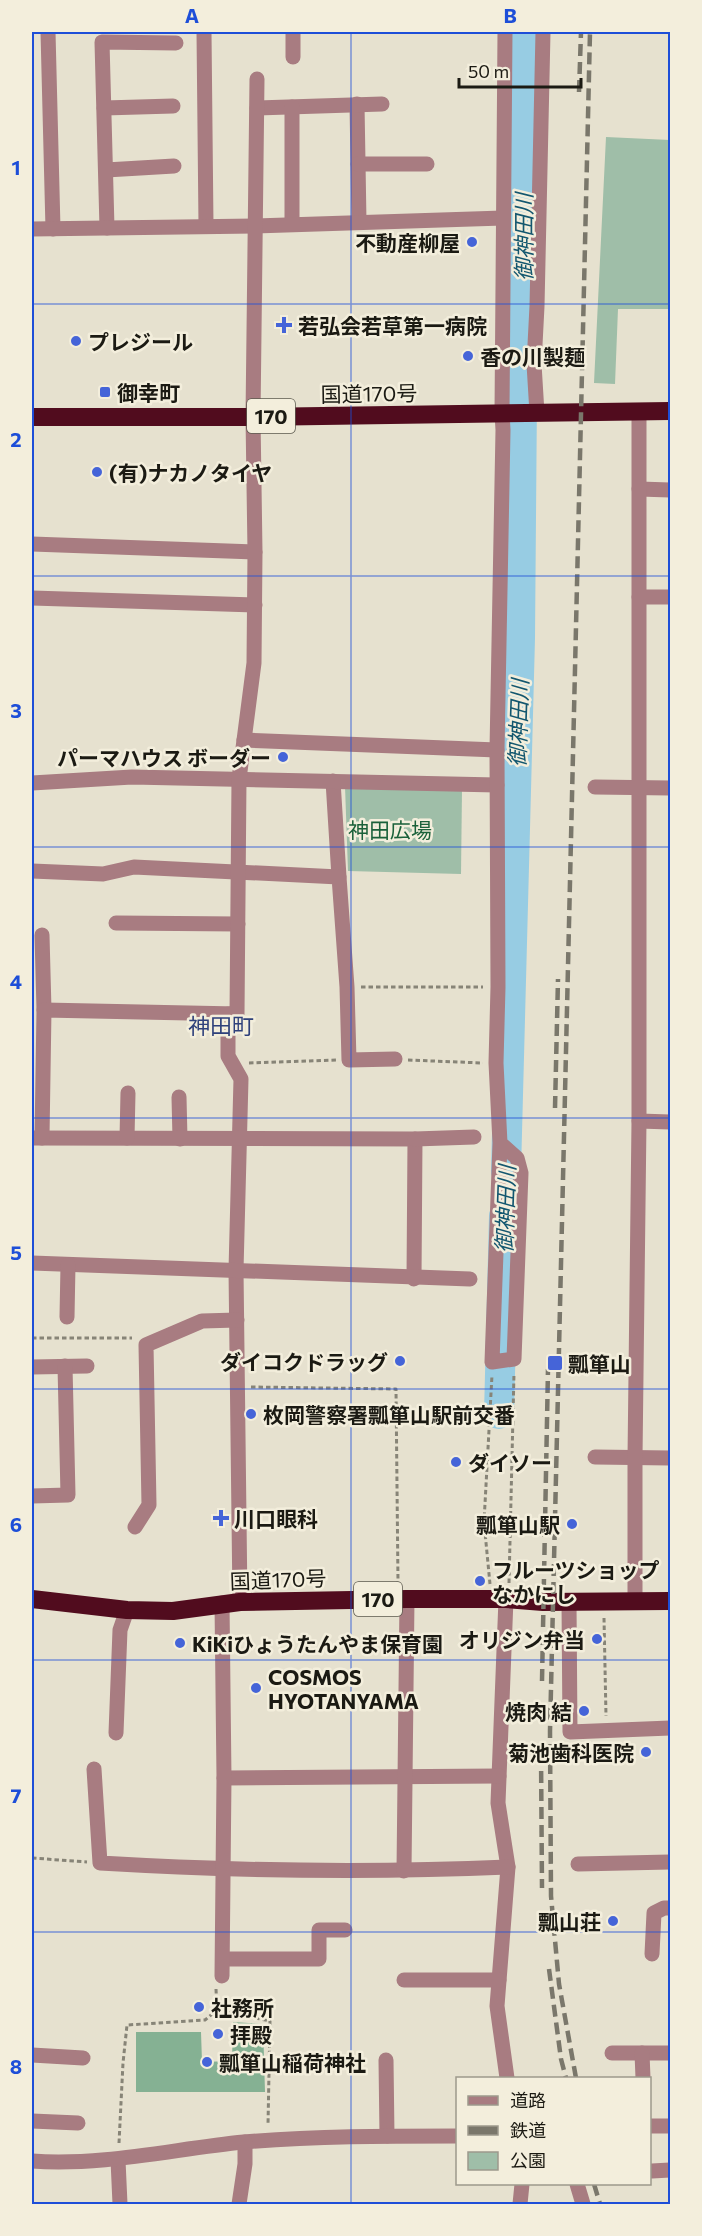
<svg xmlns="http://www.w3.org/2000/svg" width="702" height="2236" font-family="Commissioner,'Noto Sans JP',sans-serif">
<style>
.green{fill:#9fbea8}
.forest{fill:#85b193}
.lines{fill:none;stroke-linecap:round;stroke-linejoin:round}
.river{stroke:#97cce3;stroke-width:30}
.path{stroke:#878477;stroke-width:3;stroke-dasharray:4.5 3;stroke-linecap:butt}
.minor{stroke:#a87c81;stroke-width:15}
.highway{stroke:#510c1e;stroke-width:18}
.rail{stroke:#7a776b;stroke-width:4.5;stroke-dasharray:12 6;stroke-linecap:butt}
.grid{fill:none;stroke:#1d4ed8;stroke-width:1.5;stroke-opacity:0.55}
.poi-dot{fill:#4564d8;stroke:#f3eedc;stroke-width:2}
.labels{text-anchor:middle;dominant-baseline:central;stroke-width:5;stroke-linejoin:round;paint-order:stroke}
.shield{fill:#f3eedc;stroke:#5c5a4f;stroke-width:1.5}
.shield-label{font-size:20px;font-weight:bold;fill:#1b1a13}
.poi-label{font-size:21px;font-weight:bold;fill:#1b1a13;stroke:#f3eedc;text-anchor:start}
.street-label{font-size:21px;fill:#1b1a13;stroke:#f3eedc}
.park-label{font-size:21px;fill:#1b613a;stroke:#f3eedc}
.water-label{font-size:22px;font-style:italic;fill:#13576f;stroke:#f3eedc}
.neighbourhood-label{font-size:22px;fill:#2f417b;stroke:#f3eedc}
.neatline{fill:none;stroke:#1d4ed8;stroke-width:2}
.grid-label{font-size:20px;text-anchor:middle;font-weight:bold;fill:#1d4ed8}
</style>
<rect width="100%" height="100%" fill="#e6e1cf"/>
<g class="green">
<polygon points="606,137 670,140 670,309 618,309 615,384 594,383"/>
<polygon points="345,786 462,789 461,874 348,871"/>
</g>
<polygon class="forest" points="233,2022 263,2024 265,2092 136,2092 136,2032 201,2032 202,2062 232,2061"/>
<g class="lines">
<g class="river">
<polyline points="506,1171 520,638 525,32"/>
<polyline points="499,1414 504,1216"/>
</g>
<g class="path">
<polyline points="361,987 483,987"/>
<polyline points="408,1060 483,1063"/>
<polyline points="249,1063 336,1060"/>
<polyline points="32,1338 132,1338"/>
<polyline points="251,1387 396,1389 398,1582"/>
<polyline points="509,1583 514,1373"/>
<polyline points="490,1584 484,1522 492,1375"/>
<polyline points="604,1618 606,1716"/>
<polyline points="32,1858 87,1862"/>
<polyline points="216,1989 217,2010 270,2021 268,2125"/>
<polyline points="119,2143 123,2063 127,2025 205,2020 217,2010"/>
</g>
<g class="minor">
<polyline points="48,32 53,229"/>
<polyline points="204,32 206,226"/>
<polyline points="293,57 293,32"/>
<polyline points="357,104 359,222"/>
<polyline points="104,108 173,106"/>
<polyline points="257,108 382,104"/>
<polyline points="358,164 427,164"/>
<polyline points="106,170 174,166"/>
<polyline points="292,224 292,107"/>
<polyline points="107,228 102,42 176,43"/>
<polyline points="32,229 255,226 503,218"/>
<polyline points="537,413 534,364 537,306 543,32"/>
<polyline points="639,489 670,490"/>
<polyline points="32,544 255,552"/>
<polyline points="639,597 670,597"/>
<polyline points="32,598 255,605"/>
<polyline points="244,740 497,750"/>
<polyline points="333,781 339,877"/>
<polyline points="32,783 132,777 497,785"/>
<polyline points="595,787 670,788"/>
<polyline points="32,871 103,874 134,867 339,877 347,987 349,1060 395,1059"/>
<polyline points="116,923 238,924"/>
<polyline points="42,935 44,1010"/>
<polyline points="228,1014 228,1056 241,1079 236,1270 240,1602"/>
<polyline points="179,1097 180,1139"/>
<polyline points="639,1121 670,1122"/>
<polyline points="32,1138 415,1139 414,1279"/>
<polyline points="42,1138 44,1010 237,1014 239,779 254,663 255,552 253,417 257,79"/>
<polyline points="127,1138 128,1093"/>
<polyline points="415,1139 474,1137"/>
<polyline points="500,1143 517,1158 521,1173 514,1359 492,1362 500,1143 496,1063 498,987 497,750 503,430 502,413 505,32"/>
<polyline points="32,1263 470,1279"/>
<polyline points="67,1317 68,1265"/>
<polyline points="32,1367 87,1366"/>
<polyline points="595,1457 670,1458"/>
<polyline points="32,1496 68,1495 65,1366"/>
<polyline points="135,1527 149,1505 146,1345 202,1321 237,1320"/>
<polyline points="506,1599 498,1803 508,1867 497,2006 507,2078"/>
<polyline points="569,1602 570,1732 670,1728"/>
<polyline points="635,1602 635,1458 639,1121 639,412"/>
<polyline points="116,1733 120,1630 127,1610"/>
<path d="M 94,1769 L 100,1863 C 236,1871 372,1873 508,1867"/>
<polyline points="224,1778 499,1776"/>
<polyline points="578,1864 670,1862"/>
<polyline points="404,1871 407,1599"/>
<polyline points="652,1954 654,1913 664,1908 670,1908"/>
<polyline points="223,1959 319,1959 319,1930 345,1930"/>
<polyline points="222,1976 224,1778 222,1603"/>
<polyline points="404,1980 499,1980"/>
<polyline points="612,2053 670,2053"/>
<polyline points="642,2053 643,2078"/>
<polyline points="32,2055 83,2058"/>
<polyline points="386,2060 387,2136"/>
<polyline points="32,2121 78,2123"/>
<polyline points="650,2126 670,2126"/>
<polyline points="118,2160 120,2204"/>
<path d="M 32,2161 C 104,2166 173,2149 244,2142 C 314,2136 387,2136 458,2136"/>
<polyline points="652,2171 670,2170"/>
<polyline points="577,2184 583,2204"/>
<polyline points="239,2204 245,2164 245,2142"/>
<polyline points="520,2204 522,2184"/>
</g>
<g class="highway">
<polyline points="32,417 253,417 670,411"/>
<polyline points="32,1599 127,1610 173,1611 240,1602 407,1599 506,1599 543,1602 670,1601"/>
</g>
<g class="rail">
<polyline points="579,92 581,32"/>
<polyline points="555,1108 558,979"/>
<polyline points="542,1681 548,1369"/>
<polyline points="541,1753 542,1888"/>
<polyline points="549,1969 561,2059 566,2078"/>
<polyline points="576,2078 559,1984 551,1896 550,1731 590,32"/>
<polyline points="594,2184 600,2204"/>
</g>
</g>
<path class="grid" d="M 351,32 L 351,2204M 32,304 L 670,304M 32,576 L 670,576M 32,847 L 670,847M 32,1118 L 670,1118M 32,1389 L 670,1389M 32,1660 L 670,1660M 32,1932 L 670,1932"/>
<g class="poi-dot">
<circle cx="472" cy="242" r="6"/>
<path d="M281 316h6v6h6v6h-6v6h-6v-6h-6v-6h6z"/>
<circle cx="76" cy="341" r="6"/>
<circle cx="468" cy="356" r="6"/>
<rect x="99" y="386" width="12" height="12" rx="3"/>
<circle cx="97" cy="472" r="6"/>
<circle cx="283" cy="757" r="6"/>
<circle cx="400" cy="1361" r="6"/>
<rect x="547" y="1355" width="16" height="16" rx="3"/>
<circle cx="251" cy="1414" r="6"/>
<circle cx="456" cy="1462" r="6"/>
<path d="M218 1509h6v6h6v6h-6v6h-6v-6h-6v-6h6z"/>
<circle cx="572" cy="1524" r="6"/>
<circle cx="480" cy="1581" r="6"/>
<circle cx="597" cy="1639" r="6"/>
<circle cx="180" cy="1643" r="6"/>
<circle cx="256" cy="1688" r="6"/>
<circle cx="584" cy="1711" r="6"/>
<circle cx="646" cy="1752" r="6"/>
<circle cx="613" cy="1921" r="6"/>
<circle cx="199" cy="2007" r="6"/>
<circle cx="218" cy="2034" r="6"/>
<circle cx="207" cy="2062" r="6"/>
</g>
<g class="labels">
<g class="shield">
<rect x="247" y="399" width="48" height="34" rx="4.5"/>
<rect x="354" y="1582" width="48" height="34" rx="4.5"/>
</g>
<g class="shield-label">
<text x="271" y="416">170</text>
<text x="378" y="1599">170</text>
</g>
<g class="poi-label">
<text x="460" y="242" text-anchor="end">不動産柳屋</text>
<text x="298" y="325">若弘会若草第一病院</text>
<text x="88" y="341">プレジール</text>
<text x="480" y="356">香の川製麺</text>
<text x="117" y="392">御幸町</text>
<text x="109" y="472">(有)ナカノタイヤ</text>
<text x="271" y="757" text-anchor="end">パーマハウス ボーダー</text>
<text x="388" y="1361" text-anchor="end">ダイコクドラッグ</text>
<text x="568" y="1363">瓢箪山</text>
<text x="263" y="1414">枚岡警察署瓢箪山駅前交番</text>
<text x="468" y="1462">ダイソー</text>
<text x="234" y="1518">川口眼科</text>
<text x="560" y="1524" text-anchor="end">瓢箪山駅</text>
<text x="492" y="1569">フルーツショップ<tspan x="492" dy="24">なかにし</tspan></text>
<text x="585" y="1639" text-anchor="end">オリジン弁当</text>
<text x="192" y="1643">KiKiひょうたんやま保育園</text>
<text x="268" y="1676">COSMOS<tspan x="268" dy="24">HYOTANYAMA</tspan></text>
<text x="572" y="1711" text-anchor="end">焼肉 結</text>
<text x="634" y="1752" text-anchor="end">菊池歯科医院</text>
<text x="601" y="1921" text-anchor="end">瓢山荘</text>
<text x="211" y="2007">社務所</text>
<text x="230" y="2034">拝殿</text>
<text x="219" y="2062">瓢箪山稲荷神社</text>
</g>
<g class="street-label">
<text transform="translate(369 393) rotate(-1)">国道170号</text>
<text transform="translate(278 1579) rotate(-2)">国道170号</text>
</g>
<g class="park-label">
<text x="390" y="829">神田広場</text>
</g>
<g class="water-label">
<text transform="translate(523 237) rotate(-90)">御神田川</text>
<text transform="translate(518 723) rotate(-88)">御神田川</text>
<text transform="translate(505 1209) rotate(-88)">御神田川</text>
</g>
<g class="neighbourhood-label">
<text x="221" y="1025">神田町</text>
</g>
</g>
<rect width="702" height="2236" fill="none" stroke="#f3eedc" stroke-width="66"/>
<rect x="456" y="2077" width="195" height="108" fill="#f3eedc" stroke="#9d998c" stroke-width="1.5"/>
<rect x="468" y="2096" width="30" height="9" fill="#a87c81" stroke="#9d998c" stroke-width="1.5"/>
<text x="510" y="2107" font-size="18" fill="#1b1a13">道路</text>
<rect x="468" y="2126" width="30" height="9" fill="#7a776b" stroke="#9d998c" stroke-width="1.5"/>
<text x="510" y="2137" font-size="18" fill="#1b1a13">鉄道</text>
<rect x="468" y="2152" width="30" height="18" fill="#9fbea8" stroke="#9d998c" stroke-width="1.5"/>
<text x="510" y="2167" font-size="18" fill="#1b1a13">公園</text>
<path d="M459 78v9h122v-9" fill="none" stroke="#1b1a13" stroke-width="3"/>
<text x="468" y="78" font-size="18" fill="#1b1a13" stroke="#f3eedc" stroke-width="4.5" paint-order="stroke">50 m</text>
<rect x="33" y="33" width="636" height="2170" class="neatline"/>
<g class="grid-label">
<text x="192" y="23">A</text>
<text x="510" y="23">B</text>
<text x="16" y="175">1</text>
<text x="16" y="447">2</text>
<text x="16" y="718">3</text>
<text x="16" y="989">4</text>
<text x="16" y="1260">5</text>
<text x="16" y="1532">6</text>
<text x="16" y="1803">7</text>
<text x="16" y="2074">8</text>
</g>
</svg>
